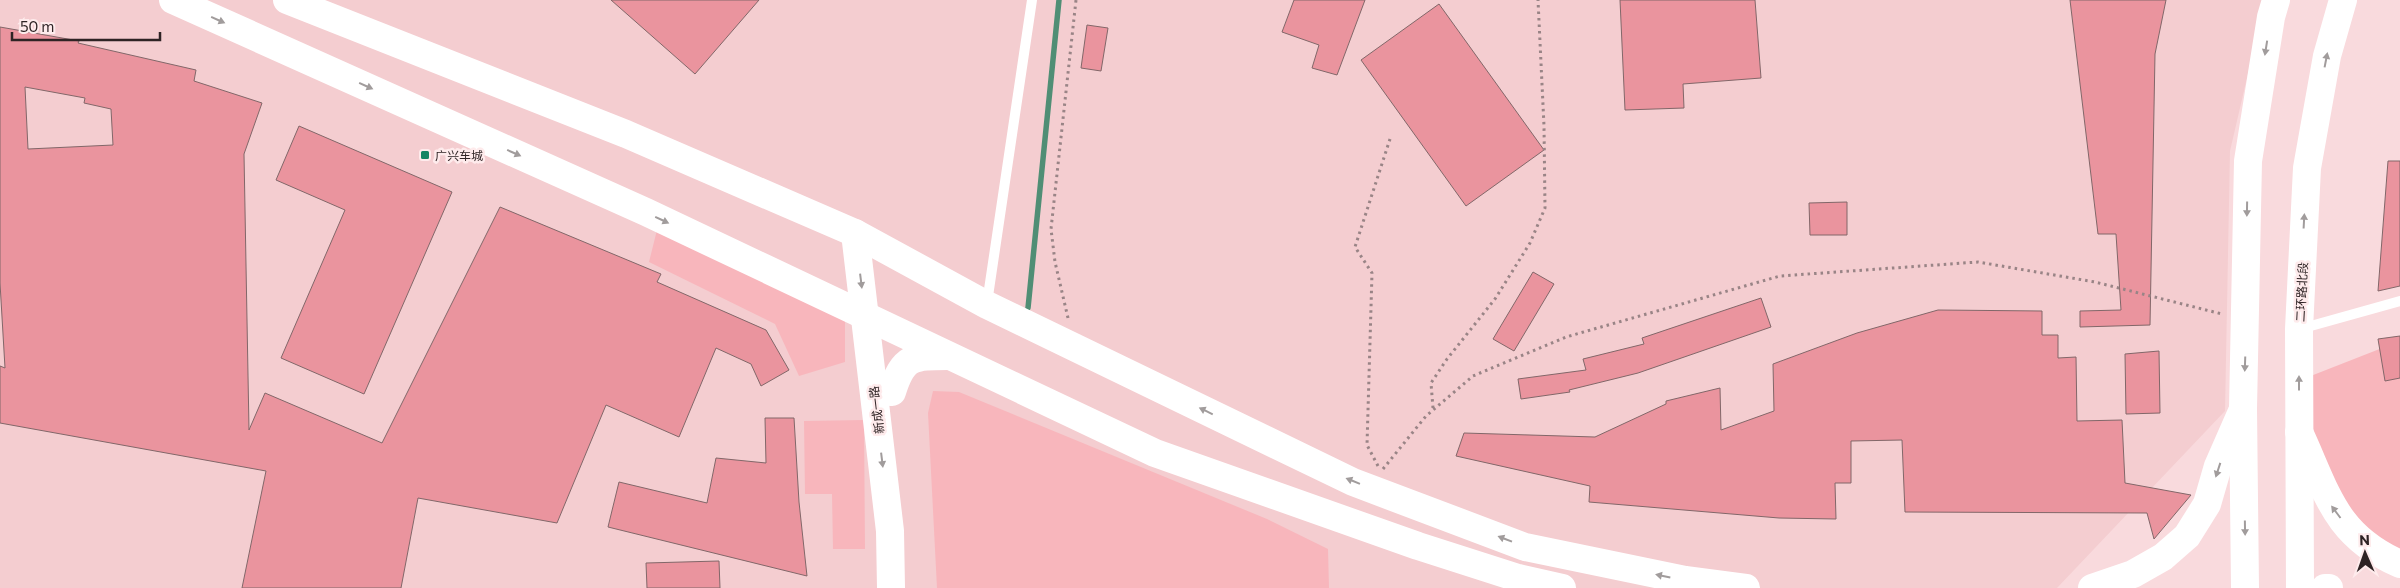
<svg xmlns="http://www.w3.org/2000/svg" width="2400" height="588" font-family="Commissioner,'Noto Sans SC',sans-serif">
<style>
.built{fill:#f4cdd0}
.green{fill:#f8b6bc}
.lines{fill:none;stroke-linecap:round;stroke-linejoin:round}
.stream{stroke:#508e75;stroke-width:5.5}
.building{fill:#ea949e;stroke:#826769;fill-rule:evenodd}
.path{stroke:#998486;stroke-width:3;stroke-dasharray:2.5 4;stroke-linecap:butt}
.lane{stroke:#fff;stroke-width:10}
.secondary{stroke:#fff;stroke-width:28}
.primary{stroke:#fff;stroke-width:28}
.highway{stroke:#fff;stroke-width:28}
.oneway{fill:#a19c9c}
.poi-dot{fill:#158563;stroke:#feebec;stroke-width:2}
.labels{text-anchor:middle;dominant-baseline:central;stroke-width:5;stroke-linejoin:round;paint-order:stroke}
.poi-label{font-size:12px;fill:#2e2324;stroke:#feebec;text-anchor:start}
.street-label{font-size:12px;fill:#2e2324;stroke:#feebec}
</style>
<rect width="100%" height="100%" fill="#f9dadd"/>
<polygon class="built" points="0,0 2265,0 2230,151 2225,411 2057,588 0,588"/>
<g class="green">
<polygon points="658,226 845,317 845,362 799,376 775,324 649,262"/>
<polygon points="2400,341 2400,556 2319,491 2303,379"/>
<polygon points="933,391 959,392 1267,519 1328,549 1329,588 937,588 928,413"/>
<polygon points="864,420 865,549 833,549 832,494 805,494 804,421"/>
</g>
<g class="lines">
<polyline class="stream" points="1028,308 1059,0"/>
</g>
<g class="building">
<polygon points="611,0 759,0 695,74"/>
<polygon points="1294,0 1365,0 1337,75 1312,68 1319,45 1282,32"/>
<polygon points="1620,0 1755,0 1761,78 1683,84 1684,108 1625,110"/>
<polygon points="2070,0 2166,0 2155,54 2150,325 2080,327 2080,311 2121,310 2116,234 2098,234"/>
<polygon points="1439,4 1544,150 1466,206 1361,60"/>
<polygon points="1087,25 1108,28 1101,71 1081,68"/>
<path d="M 0,27 L 79,41 L 78,43 L 196,70 L 194,81 L 262,103 L 244,154 L 249,430 L 265,393 L 382,443 L 500,207 L 661,274 L 657,282 L 766,330 L 789,370 L 761,386 L 751,364 L 716,348 L 679,437 L 606,405 L 557,523 L 418,498 L 401,588 L 242,588 L 266,471 L 0,423 L 0,366 L 5,368 L 0,283 ZM 25,87 L 85,98 L 84,103 L 111,109 L 113,145 L 28,149 Z"/>
<polygon points="299,126 452,192 364,394 281,358 345,210 276,180"/>
<polygon points="2388,161 2400,161 2400,286 2378,291"/>
<polygon points="1847,202 1847,235 1810,235 1809,203"/>
<polygon points="1533,272 1554,284 1514,351 1493,339"/>
<polygon points="1761,298 1771,327 1638,373 1569,390 1570,392 1521,399 1518,379 1586,370 1583,359 1644,344 1642,338"/>
<polygon points="1938,310 2042,311 2042,335 2058,335 2058,358 2076,357 2077,421 2122,420 2125,483 2191,495 2154,539 2147,513 1905,512 1902,440 1851,441 1851,483 1835,483 1836,519 1779,518 1589,502 1590,486 1456,456 1464,433 1595,437 1666,404 1666,401 1720,388 1721,430 1774,411 1773,364 1857,333"/>
<polygon points="2400,336 2400,378 2385,381 2378,339"/>
<polygon points="2159,351 2160,413 2126,414 2125,354"/>
<polygon points="765,418 794,418 799,502 807,576 608,527 619,482 707,503 716,458 766,463"/>
<polygon points="719,561 720,588 647,588 646,563"/>
</g>
<g class="lines">
<g class="path">
<polyline points="1068,318 1055,262 1051,229 1076,0"/>
<polyline points="1433,408 1431,383 1447,359 1495,299 1530,243 1545,208 1544,126 1538,0"/>
<polyline points="1378,466 1367,445 1372,273 1355,247 1390,139"/>
<polyline points="1383,469 1426,416 1473,376 1566,337 1780,276 1978,262 2095,282 2222,314"/>
</g>
<g class="lane">
<polyline points="987,303 1032,0"/>
<polyline points="2300,329 2400,301"/>
</g>
<polyline class="secondary" points="855,233 890,531 891,588"/>
<g class="primary">
<polyline points="2245,588 2243,409 2248,161 2271,17 2276,0"/>
<polyline points="2300,588 2299,329 2307,168 2327,56 2343,0"/>
</g>
<g class="highway">
<polyline points="173,0 646,212 1155,453 1418,546 1518,578 1562,588"/>
<polyline points="287,0 626,134 855,233 987,305 1353,482 1525,547 1685,580 1746,588"/>
<path d="M 892,392 C 903,356 913,356 948,356"/>
<path d="M 2299,432 C 2327,492 2334,535 2400,564"/>
<polyline points="2092,588 2133,574 2163,557 2187,536 2207,504 2218,466 2243,409"/>
<polyline points="2325,588 2329,588"/>
</g>
</g>
<defs><path id="oneway-solid" d="M-6-.8H1V-3.2L6.5 0L1 3.2V.8H-6Z" transform="scale(1.25)"/></defs>
<g class="oneway">
<use href="#oneway-solid" transform="translate(218 20) rotate(24)"/>
<use href="#oneway-solid" transform="translate(2266 48) rotate(99)"/>
<use href="#oneway-solid" transform="translate(2326 60) rotate(-79)"/>
<use href="#oneway-solid" transform="translate(366 86) rotate(24)"/>
<use href="#oneway-solid" transform="translate(514 153) rotate(24)"/>
<use href="#oneway-solid" transform="translate(2247 209) rotate(91)"/>
<use href="#oneway-solid" transform="translate(662 220) rotate(25)"/>
<use href="#oneway-solid" transform="translate(2304 221) rotate(-87)"/>
<use href="#oneway-solid" transform="translate(861 281) rotate(83)"/>
<use href="#oneway-solid" transform="translate(2245 364) rotate(92)"/>
<use href="#oneway-solid" transform="translate(2299 383) rotate(-90)"/>
<use href="#oneway-solid" transform="translate(1206 411) rotate(-154)"/>
<use href="#oneway-solid" transform="translate(882 460) rotate(83)"/>
<use href="#oneway-solid" transform="translate(2218 470) rotate(108)"/>
<use href="#oneway-solid" transform="translate(1353 481) rotate(-158)"/>
<use href="#oneway-solid" transform="translate(2336 512) rotate(-127)"/>
<use href="#oneway-solid" transform="translate(2245 528) rotate(89)"/>
<use href="#oneway-solid" transform="translate(1505 539) rotate(-159)"/>
<use href="#oneway-solid" transform="translate(1663 576) rotate(-168)"/>
</g>
<rect class="poi-dot" x="420" y="150" width="10" height="10" rx="2.5"/>
<g class="labels">
<g class="poi-label">
<text x="435" y="155">广兴车城</text>
</g>
<g class="street-label">
<text transform="translate(2301 292) rotate(-87)">二环路北段</text>
<text transform="translate(876 410) rotate(-97)">新成一路</text>
</g>
</g>
<g transform="translate(2365 553) rotate(358)" stroke="#feebec" stroke-width="4" paint-order="stroke">
<path d="M0-4L9 19L0 12L-9 19Z" fill="#2e2324"/>
<text y="-8" font-size="14" font-weight="bold" text-anchor="middle" fill="#2e2324">N</text>
</g>
<path d="M12 32v8h148v-8" fill="none" stroke="#2e2324" stroke-width="2.5"/>
<text x="20" y="32" font-size="15" fill="#2e2324" stroke="#feebec" stroke-width="4" paint-order="stroke">50 m</text>
</svg>
